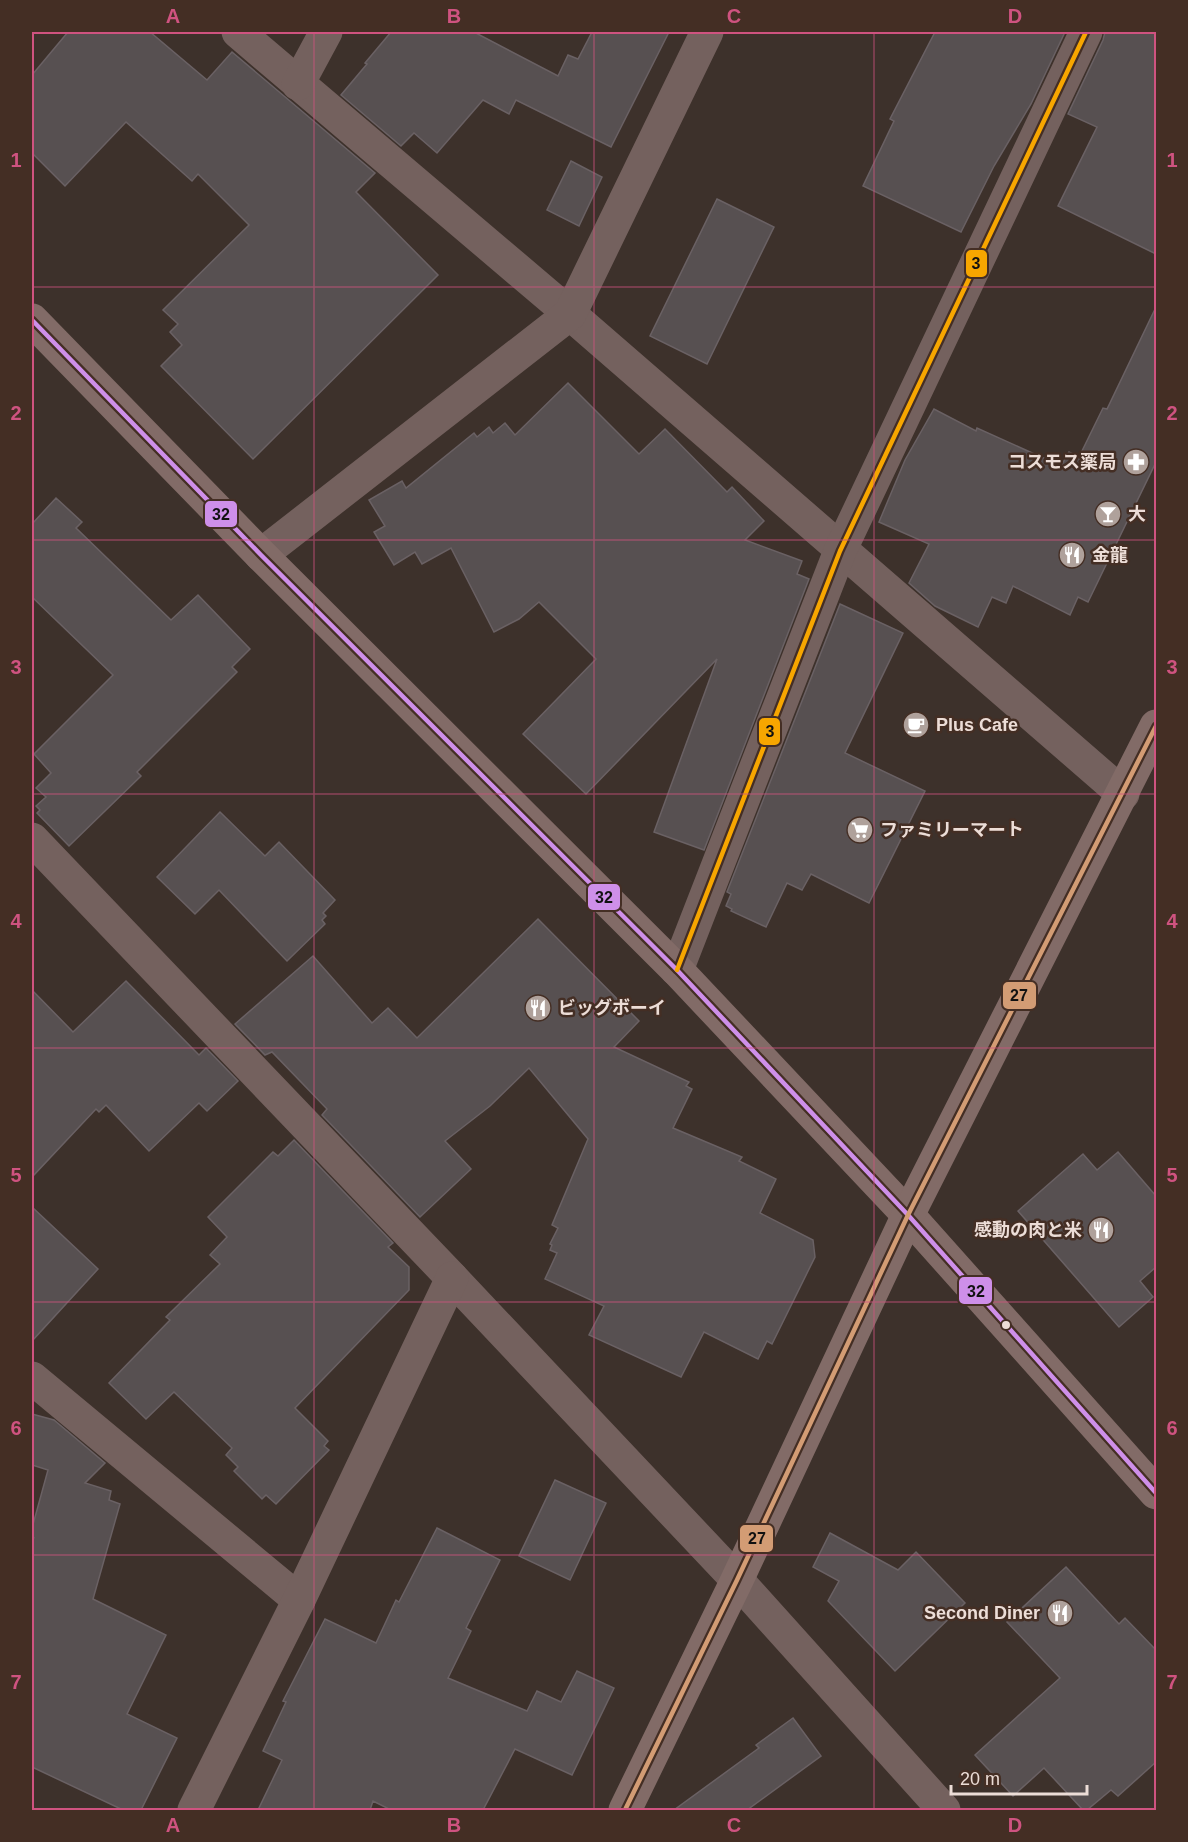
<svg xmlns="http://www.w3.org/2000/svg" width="1188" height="1842" font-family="Arial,'Noto Sans JP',sans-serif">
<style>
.building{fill:#575051;stroke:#6a6164;stroke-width:1.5}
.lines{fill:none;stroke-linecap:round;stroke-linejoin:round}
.street{stroke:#74615e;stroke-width:33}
.secondary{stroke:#826b67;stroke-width:33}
.bus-1-casing{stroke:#442e24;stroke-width:9}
.bus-2-casing{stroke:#442e24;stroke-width:9}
.bus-3-casing{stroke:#442e24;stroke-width:9}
.bus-1{stroke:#ce8fe9;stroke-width:4.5}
.bus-2{stroke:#f7a600;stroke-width:4.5}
.bus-3{stroke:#d39c74;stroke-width:4.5}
.grid{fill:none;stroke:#cf5380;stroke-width:1.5;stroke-opacity:0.55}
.bus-dot{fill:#ecddd7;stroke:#442e24;stroke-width:2}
.labels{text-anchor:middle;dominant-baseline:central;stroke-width:5;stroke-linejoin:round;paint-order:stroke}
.poi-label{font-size:18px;font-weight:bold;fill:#ecddd7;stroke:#442e24;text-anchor:start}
.line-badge{stroke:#442e24;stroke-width:2}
.pale-badge-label{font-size:16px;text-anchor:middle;font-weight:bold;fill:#111}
.neatline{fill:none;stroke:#cf5380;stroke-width:2}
.grid-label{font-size:20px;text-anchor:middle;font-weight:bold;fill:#cf5380}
</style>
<rect width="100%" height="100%" fill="#3d312b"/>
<g class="building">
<polygon points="68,32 150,32 207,80 232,52 375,173 356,192 438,275 253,459 161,366 182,345 170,332 178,324 163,310 249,225 198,174 192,181 126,122 65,186 32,153 32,75"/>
<polygon points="391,32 474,32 558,76 568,55 578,59 592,32 669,32 611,147 516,100 509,114 483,100 437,153 414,133 401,146 341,95 367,64 365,63"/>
<polygon points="935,32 1065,32 1031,104 994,166 961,232 863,186 894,121 890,119"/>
<polygon points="1105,32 1156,32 1156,254 1058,206 1097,127 1068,114 1103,40"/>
<polygon points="571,161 602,177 579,226 547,210"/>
<polygon points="717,199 774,227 707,364 650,336"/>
<polygon points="1156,307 1156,462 1088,602 1078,597 1070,615 1013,586 1006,603 992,597 978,627 935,606 909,583 929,544 879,522 905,460 934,409 976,431 977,428 1061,466 1069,452 1079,457 1103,408 1107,409"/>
<polygon points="568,383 639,454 665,429 727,492 732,487 764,521 745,540 802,561 797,574 809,579 704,850 654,832 717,659 586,794 523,734 596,659 539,602 519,619 494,632 451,548 422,564 415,552 394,565 374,532 385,526 369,500 402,481 406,488 474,433 477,437 489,427 493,433 505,423 515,435"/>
<polygon points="56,498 82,522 76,528 171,620 198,595 250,649 232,667 237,672 137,772 141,776 69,846 37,813 40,810 36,806 46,797 36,788 51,773 34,754 113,675 32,597 32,524"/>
<polygon points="840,604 903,633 845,753 925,791 869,903 811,874 802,890 787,883 766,927 731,911 732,909 726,906 731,894 727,892"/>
<polygon points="220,812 265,856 279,842 335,900 323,913 326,916 322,920 325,924 287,961 219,890 195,914 157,877"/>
<polygon points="538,919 639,1021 614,1047 689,1082 686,1086 692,1089 673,1128 742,1157 739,1161 776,1179 760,1213 813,1240 815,1257 772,1344 767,1341 758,1359 704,1332 681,1377 589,1335 604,1306 545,1279 557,1253 550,1250 552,1245 550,1244 558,1228 552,1225 588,1139 529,1068 490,1106 445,1141 471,1169 420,1217 322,1115 327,1109 272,1052 265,1055 235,1024 313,956 372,1023 388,1008 417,1038"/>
<polygon points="126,981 199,1055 206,1048 238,1081 207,1111 199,1103 149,1151 106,1105 99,1112 96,1109 32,1177 32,990 73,1032"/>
<polygon points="294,1140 393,1243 388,1247 409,1267 409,1290 295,1408 328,1441 324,1446 329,1450 276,1504 266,1495 262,1499 234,1471 238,1467 226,1455 232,1448 174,1392 146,1419 109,1383 170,1320 166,1317 220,1264 210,1255 227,1237 208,1217 273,1152 278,1156"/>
<polygon points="1118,1152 1156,1196 1156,1267 1140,1281 1153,1297 1119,1327 1018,1211 1083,1154 1097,1170"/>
<polygon points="32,1207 98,1269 32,1341"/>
<polygon points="32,1414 54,1420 105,1463 85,1483 111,1491 109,1500 120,1504 93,1599 166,1635 127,1714 177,1738 141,1810 123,1810 32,1767 32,1544 34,1537 32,1540 32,1528 48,1470 32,1465"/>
<polygon points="555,1480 606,1503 570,1580 519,1556"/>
<polygon points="437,1528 500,1560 466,1628 471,1631 448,1678 527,1711 537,1691 561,1702 577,1671 614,1688 572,1775 515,1749 483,1810 391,1810 373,1801 370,1810 258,1810 282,1760 263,1751 286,1702 283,1701 325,1619 376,1643 396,1600 399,1602"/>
<polygon points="830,1533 898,1570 916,1552 965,1603 895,1671 828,1601 839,1581 813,1567"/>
<polygon points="1066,1567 1119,1624 1125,1618 1156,1650 1156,1762 1118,1796 1111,1790 1087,1810 1083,1810 1044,1768 1013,1796 975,1755 1060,1678 1007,1622"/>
<polygon points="793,1718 821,1756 747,1810 674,1810 759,1748 756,1745"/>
</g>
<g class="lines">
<g class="street">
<polyline points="238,32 570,314 1123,794"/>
<polyline points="298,84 326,32"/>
<polyline points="261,555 570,314 707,32"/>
<polyline points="32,839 452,1278 737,1580 944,1810"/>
<polyline points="677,970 840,551 1086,32"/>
<polyline points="32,1378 299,1600"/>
<polyline points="194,1810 299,1600 452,1278"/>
</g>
<g class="secondary">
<polyline points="32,320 261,555 677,970 908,1215 1156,1493"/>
<polyline points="625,1810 737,1580 908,1215 1156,726"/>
</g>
<defs>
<polyline id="bus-1" points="32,320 261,555 677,970 908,1215 1156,1493"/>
<polyline id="bus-2" points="677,970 840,551 1086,32"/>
<polyline id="bus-3" points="625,1810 737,1580 908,1215 1156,726"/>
</defs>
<use href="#bus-1" class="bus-1-casing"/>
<use href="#bus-2" class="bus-2-casing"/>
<use href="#bus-3" class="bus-3-casing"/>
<use href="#bus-1" class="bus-1"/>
<use href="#bus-2" class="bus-2"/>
<use href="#bus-3" class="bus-3"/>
</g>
<path class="grid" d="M 314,32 L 314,1810M 594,32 L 594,1810M 874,32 L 874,1810M 32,287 L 1156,287M 32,540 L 1156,540M 32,794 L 1156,794M 32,1048 L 1156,1048M 32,1302 L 1156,1302M 32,1555 L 1156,1555"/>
<defs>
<symbol id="pharmacy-disc" viewBox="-11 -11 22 22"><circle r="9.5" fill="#afa19b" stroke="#442e24"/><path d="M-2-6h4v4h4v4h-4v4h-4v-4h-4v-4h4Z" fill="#fff"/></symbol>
<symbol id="bar-disc" viewBox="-11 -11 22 22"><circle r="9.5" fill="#afa19b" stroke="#442e24"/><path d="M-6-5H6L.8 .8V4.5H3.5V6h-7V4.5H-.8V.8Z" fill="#fff"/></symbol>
<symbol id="restaurant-disc" viewBox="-11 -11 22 22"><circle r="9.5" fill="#afa19b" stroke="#442e24"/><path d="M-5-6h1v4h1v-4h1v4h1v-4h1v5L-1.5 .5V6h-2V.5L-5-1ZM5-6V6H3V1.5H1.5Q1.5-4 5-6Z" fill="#fff"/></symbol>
<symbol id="cafe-disc" viewBox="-11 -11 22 22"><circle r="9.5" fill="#afa19b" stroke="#442e24"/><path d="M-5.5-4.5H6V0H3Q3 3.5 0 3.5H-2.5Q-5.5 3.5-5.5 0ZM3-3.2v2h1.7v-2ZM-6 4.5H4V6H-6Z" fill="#fff"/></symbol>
<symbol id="supermarket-disc" viewBox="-11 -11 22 22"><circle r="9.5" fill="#afa19b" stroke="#442e24"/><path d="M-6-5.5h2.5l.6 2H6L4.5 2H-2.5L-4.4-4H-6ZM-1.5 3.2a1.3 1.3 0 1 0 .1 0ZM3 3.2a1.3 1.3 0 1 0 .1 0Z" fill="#fff"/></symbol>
</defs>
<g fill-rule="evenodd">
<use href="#pharmacy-disc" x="1121" y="447" width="30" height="30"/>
<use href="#bar-disc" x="1093" y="499" width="30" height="30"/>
<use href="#restaurant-disc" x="1057" y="540" width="30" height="30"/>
<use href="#cafe-disc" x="901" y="710" width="30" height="30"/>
<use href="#supermarket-disc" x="845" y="815" width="30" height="30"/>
<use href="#restaurant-disc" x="523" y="993" width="30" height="30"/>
<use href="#restaurant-disc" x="1086" y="1215" width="30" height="30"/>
<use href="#restaurant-disc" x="1045" y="1598" width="30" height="30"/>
</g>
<circle class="bus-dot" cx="1006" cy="1325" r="5"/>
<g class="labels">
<g class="poi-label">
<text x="1116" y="462" text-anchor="end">コスモス薬局</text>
<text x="1128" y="514">大</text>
<text x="1092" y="555">金龍</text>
<text x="936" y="725">Plus Cafe</text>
<text x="880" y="830">ファミリーマート</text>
<text x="558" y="1008">ビッグボーイ</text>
<text x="1082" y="1230" text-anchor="end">感動の肉と米</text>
<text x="1040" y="1613" text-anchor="end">Second Diner</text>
</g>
</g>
<g class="line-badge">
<rect x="965" y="249" width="23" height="29" rx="6" fill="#f7a600"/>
<rect x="204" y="500" width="34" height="28" rx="6" fill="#ce8fe9"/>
<rect x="758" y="717" width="23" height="29" rx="6" fill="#f7a600"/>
<rect x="587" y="883" width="34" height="28" rx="6" fill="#ce8fe9"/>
<rect x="1002" y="981" width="35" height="29" rx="6" fill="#d39c74"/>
<rect x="958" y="1276" width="35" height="29" rx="6" fill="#ce8fe9"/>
<rect x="739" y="1524" width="35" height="29" rx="6" fill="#d39c74"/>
</g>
<g class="pale-badge-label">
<text x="976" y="269">3</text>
<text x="221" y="520">32</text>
<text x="770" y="737">3</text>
<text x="604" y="903">32</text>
<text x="1019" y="1001">27</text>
<text x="976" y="1297">32</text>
<text x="757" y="1544">27</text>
</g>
<rect width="1188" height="1842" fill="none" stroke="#442e24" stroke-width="66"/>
<path d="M951 1785v9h136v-9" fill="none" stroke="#ecddd7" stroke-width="3"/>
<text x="960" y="1785" font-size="18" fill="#ecddd7" stroke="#442e24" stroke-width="4.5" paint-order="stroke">20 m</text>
<rect x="33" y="33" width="1122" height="1776" class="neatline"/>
<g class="grid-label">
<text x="173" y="23">A</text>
<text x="454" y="23">B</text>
<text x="734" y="23">C</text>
<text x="1015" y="23">D</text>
<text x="16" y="167">1</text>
<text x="1172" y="167">1</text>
<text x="16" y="420">2</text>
<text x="1172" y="420">2</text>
<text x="16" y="674">3</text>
<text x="1172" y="674">3</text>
<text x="16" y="928">4</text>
<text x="1172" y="928">4</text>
<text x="16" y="1182">5</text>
<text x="1172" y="1182">5</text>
<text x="16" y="1435">6</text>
<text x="1172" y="1435">6</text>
<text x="16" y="1689">7</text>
<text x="1172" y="1689">7</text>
<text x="173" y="1832">A</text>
<text x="454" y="1832">B</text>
<text x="734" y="1832">C</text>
<text x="1015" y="1832">D</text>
</g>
</svg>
